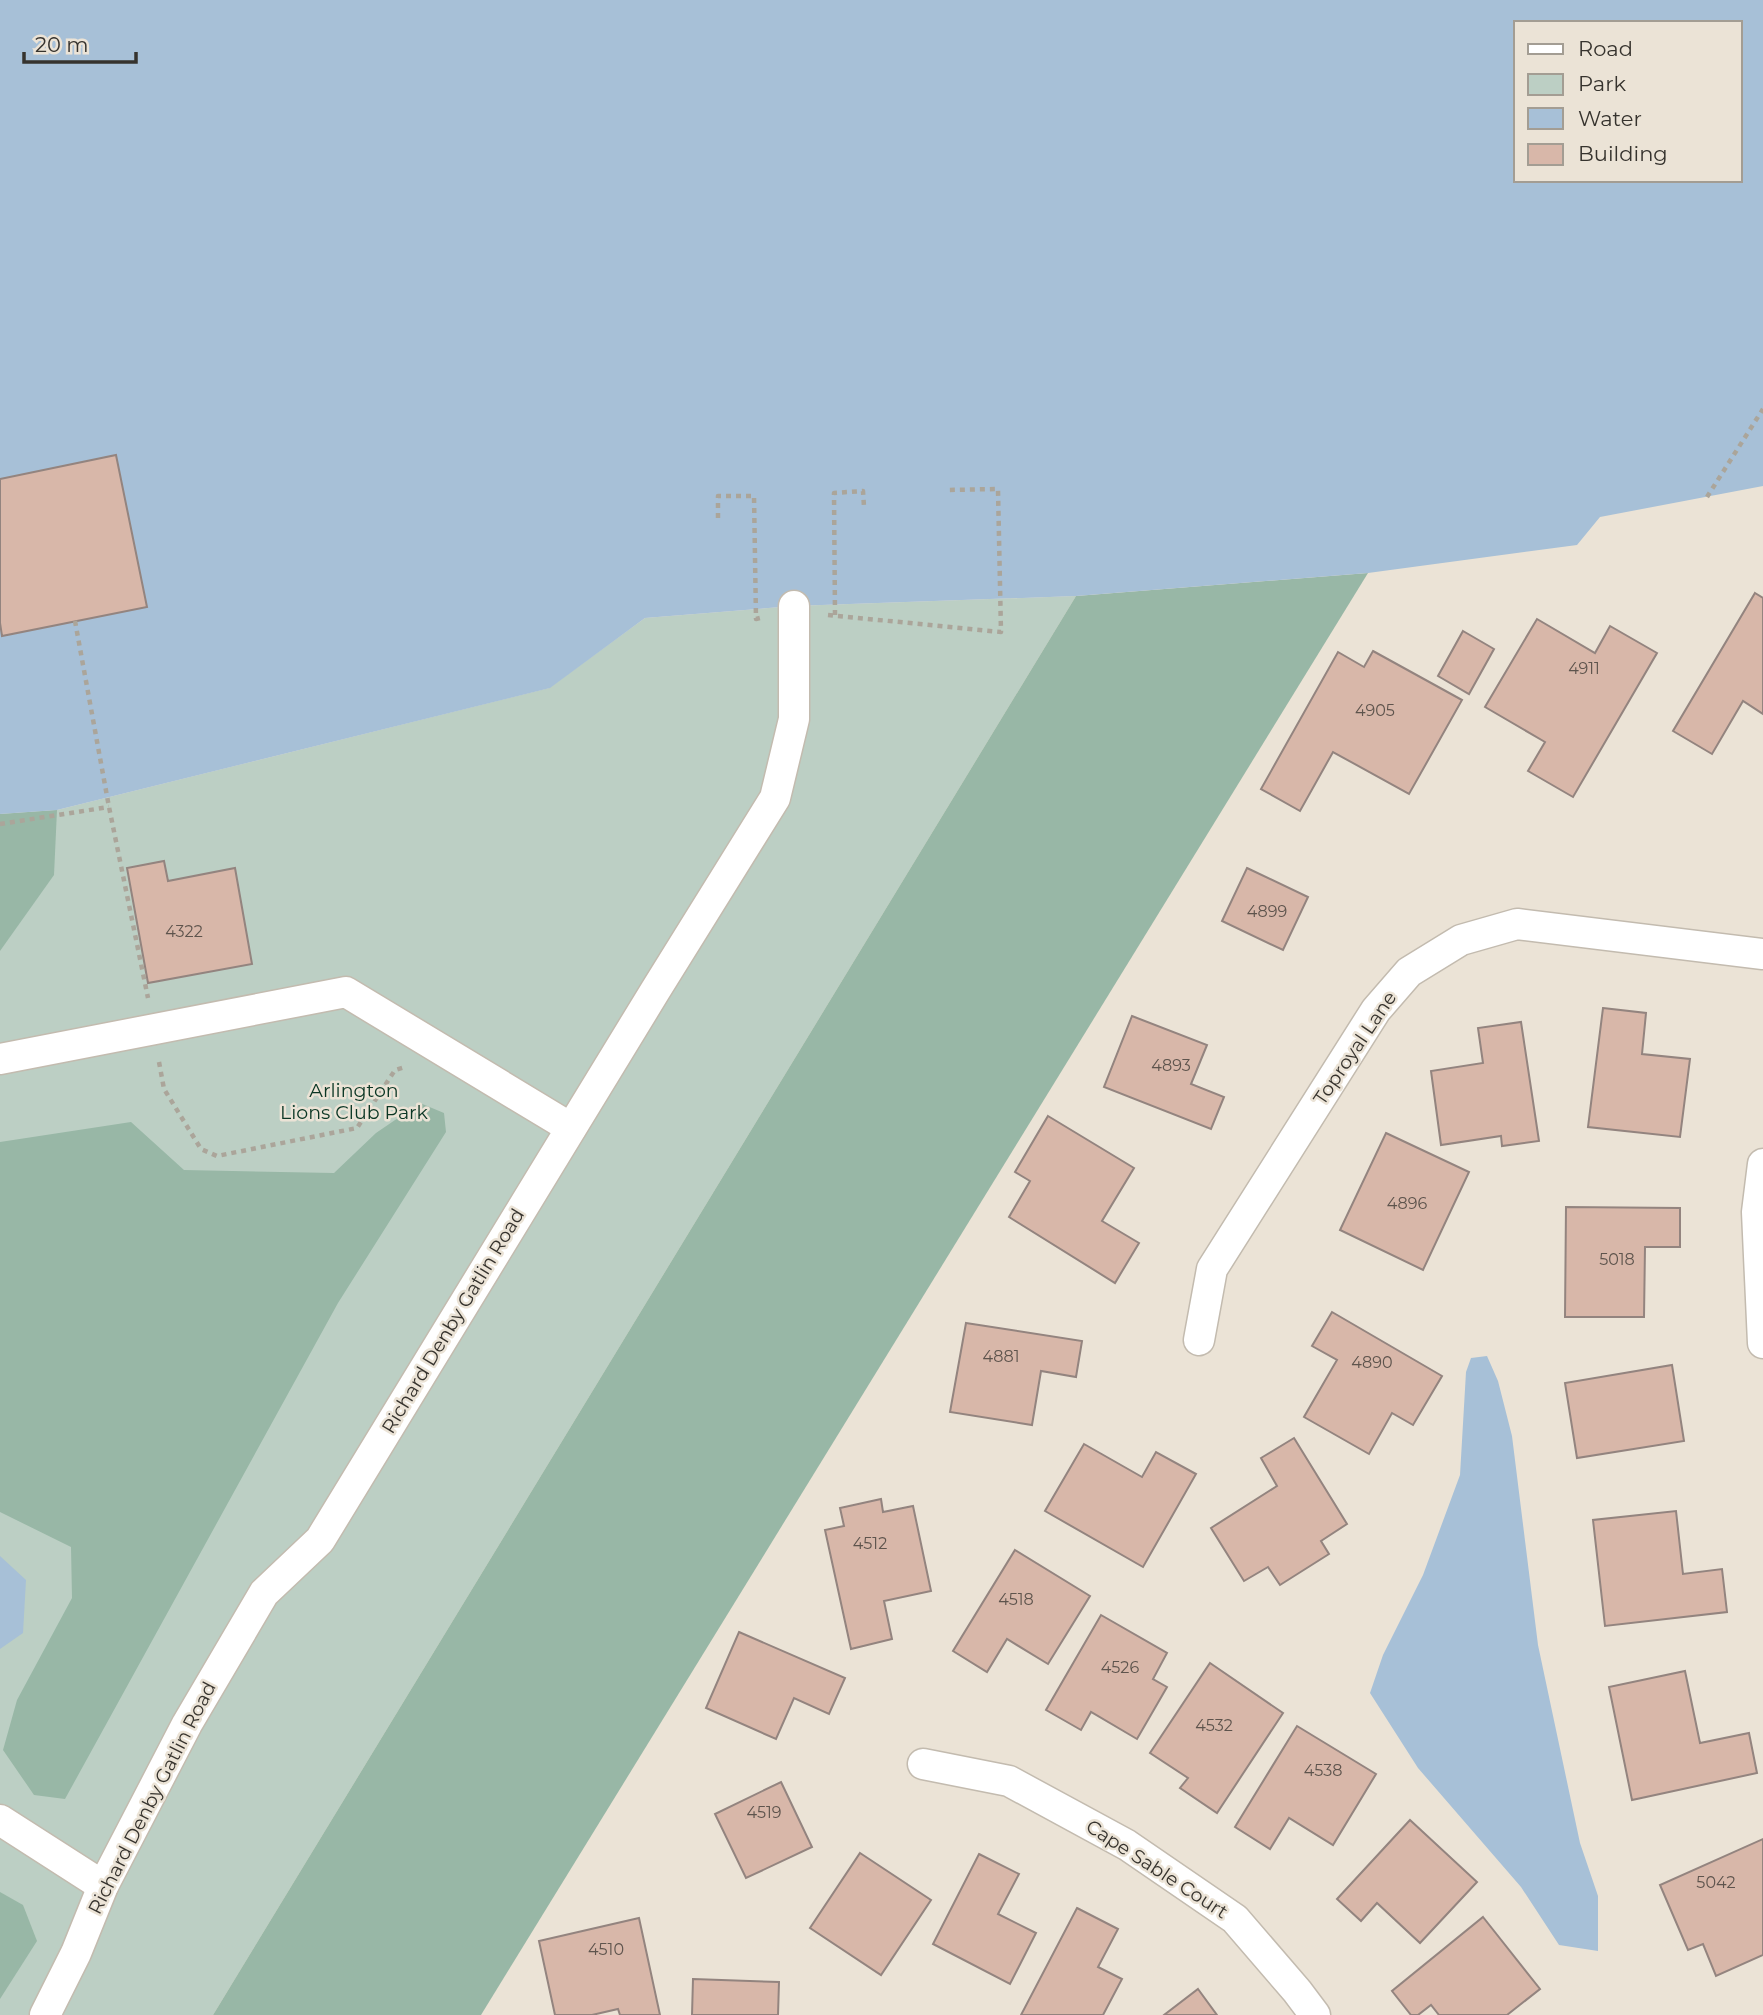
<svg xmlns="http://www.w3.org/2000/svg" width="1763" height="2015" font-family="Montserrat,sans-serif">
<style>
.green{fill:#bccfc4}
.forest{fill:#98b7a6}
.water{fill:#a7c0d7;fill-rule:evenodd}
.building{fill:#d8b7a9;stroke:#93847f;stroke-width:2}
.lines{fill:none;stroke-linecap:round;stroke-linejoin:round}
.minor-casing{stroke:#c3bbaf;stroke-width:33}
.path{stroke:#aba59a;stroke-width:4.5;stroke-dasharray:5 5;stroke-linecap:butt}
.minor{stroke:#fff;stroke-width:30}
.labels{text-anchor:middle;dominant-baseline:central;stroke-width:5;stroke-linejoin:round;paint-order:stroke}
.number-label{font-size:16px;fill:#5e544d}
.street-label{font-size:19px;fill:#36332e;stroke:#ebe3d6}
.park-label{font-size:19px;fill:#0a3624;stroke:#ebe3d6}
</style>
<rect width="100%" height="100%" fill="#ebe3d6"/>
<polygon class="green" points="1076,596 213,2015 0,2015 0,814 57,810 549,688 645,618 794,606"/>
<g class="forest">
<polygon points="1368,573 481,2015 213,2015 1076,596"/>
<polygon points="57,810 54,875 0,951 0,814"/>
<polygon points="420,1103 444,1113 446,1132 338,1303 65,1799 34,1795 3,1750 17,1700 72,1598 71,1547 0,1512 0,1142 131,1122 184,1170 334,1173 376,1133"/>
<polygon points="0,1892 23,1905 37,1941 0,1999"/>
</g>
<g class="water">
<path d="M 0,0 L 1763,0 L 1763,486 L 1600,517 L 1577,545 L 1368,573 L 1076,596 L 794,606 L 645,618 L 550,688 L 57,810 L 0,814 ZM 1516,23 L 1740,23 L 1740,180 L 1516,180 Z"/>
<polygon points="1487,1356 1498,1381 1512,1436 1538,1645 1580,1843 1598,1896 1598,1951 1559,1945 1521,1887 1418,1768 1370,1693 1383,1655 1423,1575 1460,1475 1466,1372 1471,1358"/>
<polygon points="0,1556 26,1580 23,1633 0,1649"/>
</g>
<g class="building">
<polygon points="116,455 147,607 2,636 0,623 0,479"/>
<polygon points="1755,593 1763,598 1763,714 1743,701 1712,754 1673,731"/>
<polygon points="1537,619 1595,653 1610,626 1657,653 1573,797 1528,771 1545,742 1485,707"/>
<polygon points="1463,631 1494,649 1469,694 1438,676"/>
<polygon points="1373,651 1462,700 1409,794 1333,752 1300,811 1261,789 1338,652 1364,667"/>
<polygon points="164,861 168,881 235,868 252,964 148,983 127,868"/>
<polygon points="1247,868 1308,897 1283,950 1222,921"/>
<polygon points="1603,1008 1646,1013 1642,1054 1690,1059 1680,1137 1588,1127"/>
<polygon points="1132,1016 1207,1045 1191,1084 1224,1097 1211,1129 1104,1087"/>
<polygon points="1521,1022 1539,1141 1502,1146 1501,1136 1441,1145 1431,1071 1483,1063 1478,1028"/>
<polygon points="1048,1116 1134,1168 1102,1221 1139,1243 1115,1283 1009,1217 1030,1181 1015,1172"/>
<polygon points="1386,1133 1469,1172 1423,1270 1340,1230"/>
<polygon points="1566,1207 1680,1208 1680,1247 1645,1247 1644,1317 1565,1317"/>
<polygon points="1332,1312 1442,1376 1413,1425 1392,1413 1369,1454 1304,1417 1337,1360 1312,1346"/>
<polygon points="966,1323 1082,1341 1076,1377 1041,1371 1032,1425 950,1412"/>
<polygon points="1672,1365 1684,1441 1577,1458 1565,1383"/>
<polygon points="1294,1438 1347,1524 1321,1541 1329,1554 1280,1585 1268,1567 1244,1581 1211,1528 1277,1486 1261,1458"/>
<polygon points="1084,1444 1142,1477 1156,1452 1196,1474 1143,1567 1045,1511"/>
<polygon points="881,1499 883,1512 913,1506 931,1591 884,1601 892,1639 851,1649 825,1530 844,1526 840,1508"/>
<polygon points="1676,1511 1683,1574 1722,1569 1727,1612 1605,1626 1593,1520"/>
<polygon points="1015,1550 1090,1596 1048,1664 1007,1639 987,1672 953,1651"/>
<polygon points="1101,1615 1167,1653 1153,1679 1167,1687 1137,1739 1091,1712 1081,1730 1046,1710"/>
<polygon points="739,1632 845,1678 829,1714 794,1698 776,1739 706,1708"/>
<polygon points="1210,1663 1283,1713 1217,1813 1180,1788 1188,1778 1150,1753"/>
<polygon points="1685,1671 1700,1743 1749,1733 1757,1773 1632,1800 1609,1687"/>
<polygon points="1297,1726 1376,1774 1333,1845 1289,1818 1270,1849 1235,1827"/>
<polygon points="781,1782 812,1847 746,1878 715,1814"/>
<polygon points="1410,1820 1477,1882 1420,1943 1377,1903 1361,1921 1337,1899"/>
<polygon points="1763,1839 1763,1955 1716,1976 1703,1944 1688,1950 1660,1885"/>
<polygon points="860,1853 931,1900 881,1975 810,1928"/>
<polygon points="979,1854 1019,1874 998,1914 1036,1933 1010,1984 933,1944"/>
<polygon points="1077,1908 1118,1929 1098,1967 1122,1979 1103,2015 1021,2015"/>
<polygon points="1483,1917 1540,1989 1507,2015 1439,2015 1431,2005 1418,2015 1411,2015 1392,1991"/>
<polygon points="639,1918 660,2015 620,2015 618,2009 592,2015 555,2015 539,1941"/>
<polygon points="693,1979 779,1982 778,2015 692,2015"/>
<polygon points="1198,1989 1217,2015 1164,2015"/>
</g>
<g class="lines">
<defs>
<g id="minor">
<polyline points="0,1059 346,992 571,1128"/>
<polyline points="1763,1164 1757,1212 1763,1343"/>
<polyline points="1199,1340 1212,1269 1376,1010 1409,972 1461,940 1517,924 1763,954"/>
<polyline points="923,1764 1009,1781 1127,1845 1235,1919 1297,1991 1315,2015"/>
<polyline points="0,1820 103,1886"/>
<polyline points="45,2015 76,1953 103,1886 187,1724 264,1593 320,1540 655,991 775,798 794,719 794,606"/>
</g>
</defs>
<use href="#minor" class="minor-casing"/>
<g class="path">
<polyline points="1707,497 1763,409"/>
<polyline points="718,518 718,496 754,496 756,619 760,618"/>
<polyline points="828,615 1001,632 998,489 948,490"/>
<polyline points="835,615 834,493 863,491 864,507"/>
<polyline points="75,621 109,807 148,998"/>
<polyline points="0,824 109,807"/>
<polyline points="159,1062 164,1089 201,1149 217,1156 357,1128 395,1070 405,1067"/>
</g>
<use href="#minor" class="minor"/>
</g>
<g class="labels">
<g class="number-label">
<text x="1584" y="668">4911</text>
<text x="1375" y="710">4905</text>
<text x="1267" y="911">4899</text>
<text x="184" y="931">4322</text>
<text x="1171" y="1065">4893</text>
<text x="1407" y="1203">4896</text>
<text x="1617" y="1259">5018</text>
<text x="1001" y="1356">4881</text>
<text x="1372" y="1362">4890</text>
<text x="870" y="1543">4512</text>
<text x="1016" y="1599">4518</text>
<text x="1120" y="1667">4526</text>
<text x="1214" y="1725">4532</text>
<text x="1323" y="1770">4538</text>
<text x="764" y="1812">4519</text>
<text x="1716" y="1882">5042</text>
<text x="606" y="1949">4510</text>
</g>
<g class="street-label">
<text transform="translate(1355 1048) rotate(-56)">Toproyal Lane</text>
<text transform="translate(453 1321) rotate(-59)">Richard Denby Gatlin Road</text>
<text transform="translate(152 1798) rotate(-63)">Richard Denby Gatlin Road</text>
<text transform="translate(1157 1869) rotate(33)">Cape Sable Court</text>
</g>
<g class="park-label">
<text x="354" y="1090">Arlington<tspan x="354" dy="22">Lions Club Park</tspan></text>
</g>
</g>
<rect x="1514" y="21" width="228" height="161" fill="#ebe3d6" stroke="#a39d93" stroke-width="2"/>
<rect x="1528" y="44" width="35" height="10" fill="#ffffff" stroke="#a39d93" stroke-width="2"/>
<text x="1578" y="56" font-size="21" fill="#36332e">Road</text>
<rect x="1528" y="74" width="35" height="21" fill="#bccfc4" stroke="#a39d93" stroke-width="2"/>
<text x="1578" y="91" font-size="21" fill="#36332e">Park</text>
<rect x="1528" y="108" width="35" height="21" fill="#a7c0d7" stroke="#a39d93" stroke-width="2"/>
<text x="1578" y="126" font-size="21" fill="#36332e">Water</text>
<rect x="1528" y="144" width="35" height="21" fill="#d8b7a9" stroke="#a39d93" stroke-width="2"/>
<text x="1578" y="161" font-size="21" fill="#36332e">Building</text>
<path d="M24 52v10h112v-10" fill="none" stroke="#36332e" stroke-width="3.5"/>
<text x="35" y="52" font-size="21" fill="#36332e" stroke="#ebe3d6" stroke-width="5" paint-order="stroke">20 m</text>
</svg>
